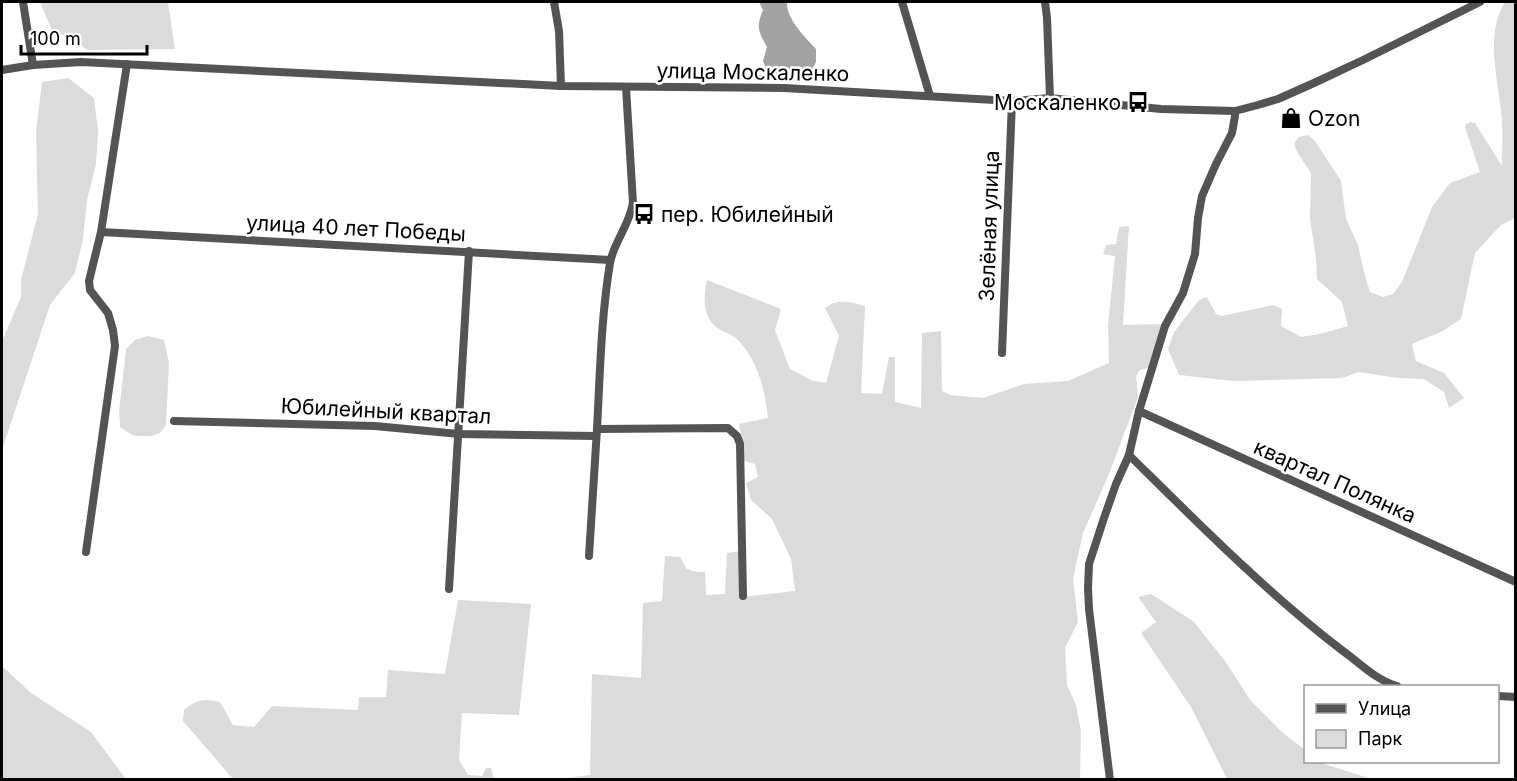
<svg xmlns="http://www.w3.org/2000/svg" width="1517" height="781" font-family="Inter,sans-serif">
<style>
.green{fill:#dbdbdb}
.water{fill:#a2a2a2}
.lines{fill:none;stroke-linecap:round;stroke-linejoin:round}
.street{stroke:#545454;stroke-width:8}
.labels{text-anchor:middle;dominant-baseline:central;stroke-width:5;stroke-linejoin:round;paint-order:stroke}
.street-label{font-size:21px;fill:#000;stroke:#fff}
.poi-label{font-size:21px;fill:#000;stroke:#fff;text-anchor:start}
</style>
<rect width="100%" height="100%" fill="#fff"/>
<g class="green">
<polygon points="40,2 168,2 175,49 88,50 51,28"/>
<path d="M 1505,2 L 1516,2 L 1515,218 L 1501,225 L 1475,253 L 1461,319 L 1443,331 L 1412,344 L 1416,361 L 1444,373 L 1464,398 L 1449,408 L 1444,392 L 1424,379 L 1398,378 L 1359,372 L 1342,378 L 1233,381 L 1179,375 L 1168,349 L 1174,332 L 1199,300 L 1207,297 L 1216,314 L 1222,316 L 1273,305 L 1282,309 L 1281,326 L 1301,337 L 1324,333 L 1348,326 L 1342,302 L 1317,279 L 1316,258 L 1310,219 L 1311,173 L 1299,155 L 1295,147 L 1295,142 L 1299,137 L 1308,135 L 1315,141 L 1341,181 L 1346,219 L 1358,245 L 1364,272 L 1370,292 L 1383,297 L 1393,294 L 1402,282 L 1432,207 L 1450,183 L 1480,172 L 1465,127 L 1466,124 L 1470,122 L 1475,123 L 1502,166 C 1502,151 1503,135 1502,120 C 1499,82 1484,35 1505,2 Z"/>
<polygon points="68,78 94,98 98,131 96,164 87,200 83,239 75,273 50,305 2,450 2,341 21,297 21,280 38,214 36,132 42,82"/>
<path d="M 1129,226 L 1123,325 L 1163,324 L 1148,368 L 1140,370 L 1136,376 L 1138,397 L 1109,474 L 1083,533 L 1073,579 L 1078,622 L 1065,648 L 1067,685 L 1076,705 L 1081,731 L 1080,779 L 552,780 L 590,775 L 592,674 L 641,678 L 643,603 L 662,601 L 665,556 L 680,557 L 687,569 L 697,572 L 705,572 L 706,595 L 725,594 L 727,553 L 740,551 L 742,597 L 795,591 L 791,559 L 772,519 L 751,500 L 746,483 L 758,477 L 755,464 L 744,461 L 743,444 L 739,424 L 768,418 C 765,390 758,361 738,340 C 732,333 720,332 714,325 C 702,314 704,294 707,280 L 781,309 L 775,330 L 790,369 L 813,381 L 826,383 L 839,336 L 825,308 C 837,298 851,302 865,306 L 861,393 L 882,394 L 889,357 L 895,357 L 895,402 L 921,408 L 922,333 L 941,331 L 942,391 L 950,395 L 983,398 L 1024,384 L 1068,381 L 1109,363 L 1108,326 L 1115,256 L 1103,254 L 1106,245 L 1116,244 L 1119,227 Z"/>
<polygon points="148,336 164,340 169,363 166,425 160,433 151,436 134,436 120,427 119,412 126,349 135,340"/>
<polygon points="1151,594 1193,621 1225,661 1251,701 1282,732 1305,750 1306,762 1320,762 1324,764 1372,779 1227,779 1191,707 1141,633 1156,622 1138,597"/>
<path d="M 458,600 L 531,604 L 519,715 L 462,713 L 459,760 L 468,775 L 482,776 L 486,768 L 491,768 L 494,779 L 233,779 L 183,721 L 184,710 C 197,699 204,699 220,702 L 233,725 L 254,727 L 272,706 L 358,710 L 359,697 L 386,697 L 388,670 L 445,674 Z"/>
<polygon points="2,666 31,693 91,732 126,779 2,779"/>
</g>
<path class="water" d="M 759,2 L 787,2 C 786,19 805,37 816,49 L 816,62 L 810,74 L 785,79 L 766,69 L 763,61 L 767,47 C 758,31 756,27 763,10 Z"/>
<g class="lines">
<g class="street">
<polyline points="23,2 33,65"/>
<polyline points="554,2 559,31 561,86"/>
<polyline points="902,2 930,96"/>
<polyline points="1045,2 1047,18 1050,98"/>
<polyline points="2,70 33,65 81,62 561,86 784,88 1012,101 1050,98 1161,109 1235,111 1258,105 1278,99 1314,83 1363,60 1480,2"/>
<polyline points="101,232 610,260"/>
<polyline points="1002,353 1012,101"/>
<polyline points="1139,411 1516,582"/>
<polyline points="174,421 375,426 459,434 596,436"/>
<path d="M 597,429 C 600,374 601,318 610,263 C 613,244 629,226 633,203 L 626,87"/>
<path d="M 1129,455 C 1198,523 1266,592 1343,651 C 1361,664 1376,680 1397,686"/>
<polyline points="86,552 115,346 113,330 108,313 90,290 89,281 101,232 127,64"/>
<polyline points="589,556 597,429 728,428 737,436 740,444 743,596"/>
<polyline points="449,589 469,251"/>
<polyline points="1498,696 1516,697"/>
<polyline points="1110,780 1089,609 1088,588 1089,564 1104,518 1116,484 1129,455 1139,411 1165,326 1183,293 1195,254 1198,218 1202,196 1216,164 1232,133 1235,116 1235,111"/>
</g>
</g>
<defs>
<symbol id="bus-bare" viewBox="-9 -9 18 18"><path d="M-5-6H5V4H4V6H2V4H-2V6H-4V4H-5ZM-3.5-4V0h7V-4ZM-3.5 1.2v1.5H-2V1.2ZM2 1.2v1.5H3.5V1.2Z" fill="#000" stroke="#fff" stroke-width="2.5" paint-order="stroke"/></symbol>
<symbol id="shop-bare" viewBox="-9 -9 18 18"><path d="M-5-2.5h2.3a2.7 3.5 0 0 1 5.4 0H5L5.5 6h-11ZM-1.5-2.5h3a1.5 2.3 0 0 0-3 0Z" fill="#000" stroke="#fff" stroke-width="2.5" paint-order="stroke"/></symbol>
</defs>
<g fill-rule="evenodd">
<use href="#bus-bare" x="1123" y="87" width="30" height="30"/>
<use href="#shop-bare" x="1276" y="103" width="30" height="30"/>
<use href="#bus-bare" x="629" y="199" width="30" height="30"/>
</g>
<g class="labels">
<g class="street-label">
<text transform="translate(753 72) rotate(1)">улица Москаленко</text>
<text transform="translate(989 226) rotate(-88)">Зелёная улица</text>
<text transform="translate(356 228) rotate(3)">улица 40 лет Победы</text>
<text transform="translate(386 411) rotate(3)">Юбилейный квартал</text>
<text transform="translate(1335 481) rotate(24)">квартал Полянка</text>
</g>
<g class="poi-label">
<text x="1121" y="102" text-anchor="end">Москаленко</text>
<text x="1308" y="118">Ozon</text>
<text x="661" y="214">пер. Юбилейный</text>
</g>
</g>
<rect width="1517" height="781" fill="none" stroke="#000000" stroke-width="6"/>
<rect x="1304" y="685" width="195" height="78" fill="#ffffff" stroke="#999999" stroke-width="1.5"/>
<rect x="1316" y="704" width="30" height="9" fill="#545454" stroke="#999999" stroke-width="1.5"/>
<text x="1358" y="715" font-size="18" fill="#000000">Улица</text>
<rect x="1316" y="730" width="30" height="18" fill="#dbdbdb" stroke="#999999" stroke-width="1.5"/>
<text x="1358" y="745" font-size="18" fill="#000000">Парк</text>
<path d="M21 45v9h126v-9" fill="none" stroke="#000000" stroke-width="3"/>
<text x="30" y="45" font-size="18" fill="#000000" stroke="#ffffff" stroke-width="4.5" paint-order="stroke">100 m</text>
</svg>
